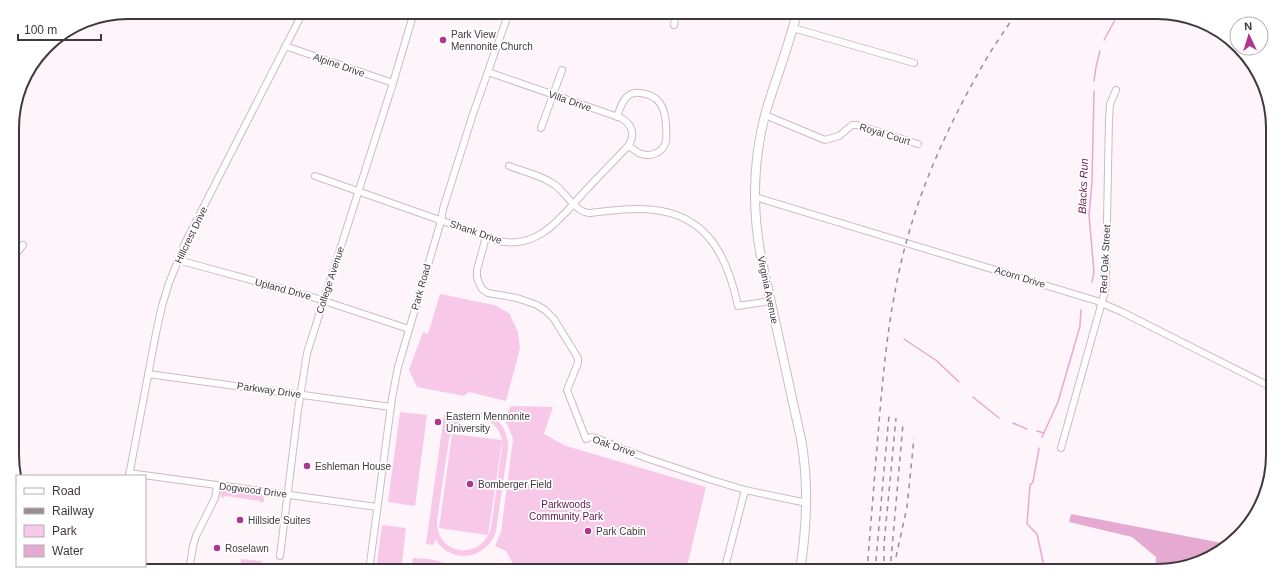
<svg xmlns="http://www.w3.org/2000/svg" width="1285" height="583" font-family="Helvetica,sans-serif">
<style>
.green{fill:#f8c8e8;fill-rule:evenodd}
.water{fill:#e6a9d2}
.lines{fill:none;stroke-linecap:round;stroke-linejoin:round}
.stream{stroke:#e6a9d2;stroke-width:1.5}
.minor-casing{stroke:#cebac7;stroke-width:8}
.major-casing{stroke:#cebac7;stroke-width:10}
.minor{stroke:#fff;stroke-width:6}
.major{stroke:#fff;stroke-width:8}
.rail{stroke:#978f94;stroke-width:1.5;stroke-dasharray:5 5;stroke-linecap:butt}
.poi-dot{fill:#ac378f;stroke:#fff;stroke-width:1.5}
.labels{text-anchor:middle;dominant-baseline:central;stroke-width:3.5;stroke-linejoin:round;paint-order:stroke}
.poi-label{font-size:10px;fill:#40383d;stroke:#fff;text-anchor:start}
.street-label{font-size:10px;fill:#40383d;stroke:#fff}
.park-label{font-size:10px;fill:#5d164c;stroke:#fff}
.water-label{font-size:11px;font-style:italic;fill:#6a2358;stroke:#fff}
.rim{fill:none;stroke:#40383d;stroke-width:2}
</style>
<rect width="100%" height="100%" fill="#fdf5fa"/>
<g class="green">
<polygon points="440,294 494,305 509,313 518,332 520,348 506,401 469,392 464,396 417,387 409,370 423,332 428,334"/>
<polygon points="511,406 553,407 544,434 566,446 706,487 686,571 517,571 506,551 495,546 501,532 513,439 508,426 504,420"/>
<polygon points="400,412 427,415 415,506 388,502"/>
<path d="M 479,412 C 498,415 509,430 508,449 L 496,531 C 487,560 451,565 435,539 L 434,545 L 426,544 L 444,415 L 452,415 L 452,422 C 460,415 468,411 479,412 ZM 479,417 C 491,420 500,428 502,440 L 452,434 L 439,528 L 488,535 L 502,442 L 502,447 L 491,528 C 482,562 435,555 437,520 L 449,440 C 452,425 464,417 479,417 Z"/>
<polygon points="221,490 262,495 264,498 264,501 262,503 260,501 226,496 222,498 220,495"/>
<polygon points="382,525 406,528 401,571 376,571"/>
<path d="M 413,558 C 431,559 441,559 456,571 L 411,571 Z"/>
<polygon points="241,559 262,561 261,571 240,571"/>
</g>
<polygon class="water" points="1071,514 1227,544 1228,544 1222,551 1164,571 1155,571 1156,557 1132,537 1069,522"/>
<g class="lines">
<g class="stream">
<polyline points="1104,40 1116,18 1121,16"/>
<polyline points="1094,81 1096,67 1100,51"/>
<polyline points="1092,282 1094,272 1089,215 1092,182 1094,91"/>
<polyline points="904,339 937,361 959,382"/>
<polyline points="973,397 999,418"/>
<polyline points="1013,423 1027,429"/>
<polyline points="1037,431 1044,433"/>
<polyline points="1042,437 1058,402 1080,326 1081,310"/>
<polyline points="1039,448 1033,482 1030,485 1027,524 1037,534 1045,571"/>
</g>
<defs>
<g id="minor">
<polyline points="674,25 676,12"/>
<polyline points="793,28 914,63"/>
<polyline points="285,46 393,83"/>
<polyline points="765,115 825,140 839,136 852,125 857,125 918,144"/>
<path d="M 617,117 C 621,105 625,91 640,93 C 660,95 665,108 666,125 C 666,130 667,136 666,141 C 663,153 650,158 639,153 C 635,151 632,148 629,146"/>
<polyline points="541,128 562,70"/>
<path d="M 509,166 C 524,172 542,175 555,185 C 566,193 576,213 590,213 C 606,211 622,209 639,209 C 703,209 726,250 738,306 L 771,301"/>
<path d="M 315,176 L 499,241 C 539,250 562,216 586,190 C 600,175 614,161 628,146 C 636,135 632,124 621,118 L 488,72"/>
<polyline points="755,197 1097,301 1122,312 1273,388"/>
<polyline points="486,237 477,270 477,277 479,283 482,289 488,293 517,298 537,305 545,310 554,319 578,358 578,363 567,390 586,439 591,437 596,438 646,458 712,480 745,490 807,503"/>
<polyline points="178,260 309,296 409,329"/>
<polyline points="13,267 16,254 23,245"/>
<polyline points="148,374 391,407"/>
<polyline points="1061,448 1105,291 1106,271 1109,119 1110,104 1116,90"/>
<polyline points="129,473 377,507"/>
<polyline points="129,476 156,333 162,306 169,283 185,243 303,12"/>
<polyline points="280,556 298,410 307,353 393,83 414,12"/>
<polyline points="110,567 110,566"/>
<polyline points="189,571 193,546 196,536 215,498 217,486"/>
<polyline points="369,571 392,398 398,367 441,221 443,209 473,114 509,12"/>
<polyline points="724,571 745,490"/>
</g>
<path id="major" d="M 797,12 C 789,46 776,78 766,111 C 753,159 752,209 761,257 L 801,439 C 809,483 807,527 800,571"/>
</defs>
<use href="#minor" class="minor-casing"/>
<use href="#major" class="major-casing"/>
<use href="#minor" class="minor"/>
<use href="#major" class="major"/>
<g class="rail">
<polyline points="896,557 907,507 914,438"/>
<path d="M 867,571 C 871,521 875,472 879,423 C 884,362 890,302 906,243 C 923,180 951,120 984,63 C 994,45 1006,29 1017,12"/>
<polyline points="875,571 889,415"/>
<polyline points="884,571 884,544 896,418"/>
<polyline points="890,571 903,424"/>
</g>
</g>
<g class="poi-dot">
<circle cx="443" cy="40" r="4"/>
<circle cx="438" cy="422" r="4"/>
<circle cx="307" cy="466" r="4"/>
<circle cx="470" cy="484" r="4"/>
<circle cx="240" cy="520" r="4"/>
<circle cx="588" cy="531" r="4"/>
<circle cx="217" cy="548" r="4"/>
</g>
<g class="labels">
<g class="poi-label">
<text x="451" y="34">Park View<tspan x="451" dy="12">Mennonite Church</tspan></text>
<text x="446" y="416">Eastern Mennonite<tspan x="446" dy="12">University</tspan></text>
<text x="315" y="466">Eshleman House</text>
<text x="478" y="484">Bomberger Field</text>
<text x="248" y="520">Hillside Suites</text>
<text x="596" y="531">Park Cabin</text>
<text x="225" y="548">Roselawn</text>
</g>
<g class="street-label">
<text transform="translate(339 65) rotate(19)">Alpine Drive</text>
<text transform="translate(570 101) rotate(19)">Villa Drive</text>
<text transform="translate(885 134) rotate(17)">Royal Court</text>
<text transform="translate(476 232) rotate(19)">Shank Drive</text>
<text transform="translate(191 235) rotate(-64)">Hillcrest Drive</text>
<text transform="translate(1105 259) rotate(-87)">Red Oak Street</text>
<text transform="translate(1020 277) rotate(17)">Acorn Drive</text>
<text transform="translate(330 280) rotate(-72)">College Avenue</text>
<text transform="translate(421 287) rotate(-74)">Park Road</text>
<text transform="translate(283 289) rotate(15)">Upland Drive</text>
<text transform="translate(768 290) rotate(78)">Virginia Avenue</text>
<text transform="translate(269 390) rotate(8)">Parkway Drive</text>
<text transform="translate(614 446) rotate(19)">Oak Drive</text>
<text transform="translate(253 490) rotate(7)">Dogwood Drive</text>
</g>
<g class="park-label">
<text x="566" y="504">Parkwoods<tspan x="566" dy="12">Community Park</tspan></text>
</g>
<g class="water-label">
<text transform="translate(1083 186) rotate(-88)">Blacks Run</text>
</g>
</g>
<path d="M0 0H1285V583H0ZM128 19H1157A109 109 0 0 1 1266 128V455A109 109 0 0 1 1157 564H128A109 109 0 0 1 19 455V128A109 109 0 0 1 128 19Z" fill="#fff" fill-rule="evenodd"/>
<path class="rim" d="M128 19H1157A109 109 0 0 1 1266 128V455A109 109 0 0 1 1157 564H128A109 109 0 0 1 19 455V128A109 109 0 0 1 128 19Z"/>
<rect x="16" y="475" width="130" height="92" fill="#ffffff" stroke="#b3afb1"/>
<rect x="24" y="488" width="20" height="6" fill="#ffffff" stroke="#b3afb1"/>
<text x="52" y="495" font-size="12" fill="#40383d">Road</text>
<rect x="24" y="508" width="20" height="6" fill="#978f94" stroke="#b3afb1"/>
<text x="52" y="515" font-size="12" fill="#40383d">Railway</text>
<rect x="24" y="525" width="20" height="12" fill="#f8c8e8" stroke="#b3afb1"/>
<text x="52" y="535" font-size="12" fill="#40383d">Park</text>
<rect x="24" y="545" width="20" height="12" fill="#e6a9d2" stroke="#b3afb1"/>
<text x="52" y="555" font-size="12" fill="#40383d">Water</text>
<g transform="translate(1249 36) rotate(356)"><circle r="19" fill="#ffffff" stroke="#b3afb1"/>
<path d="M0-3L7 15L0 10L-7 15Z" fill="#ac378f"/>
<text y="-6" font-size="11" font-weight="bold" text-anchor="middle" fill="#40383d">N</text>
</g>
<path d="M18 34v6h83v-6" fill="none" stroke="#40383d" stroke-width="2"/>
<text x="24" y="34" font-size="12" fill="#40383d" stroke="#ffffff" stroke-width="3" paint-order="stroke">100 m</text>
</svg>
